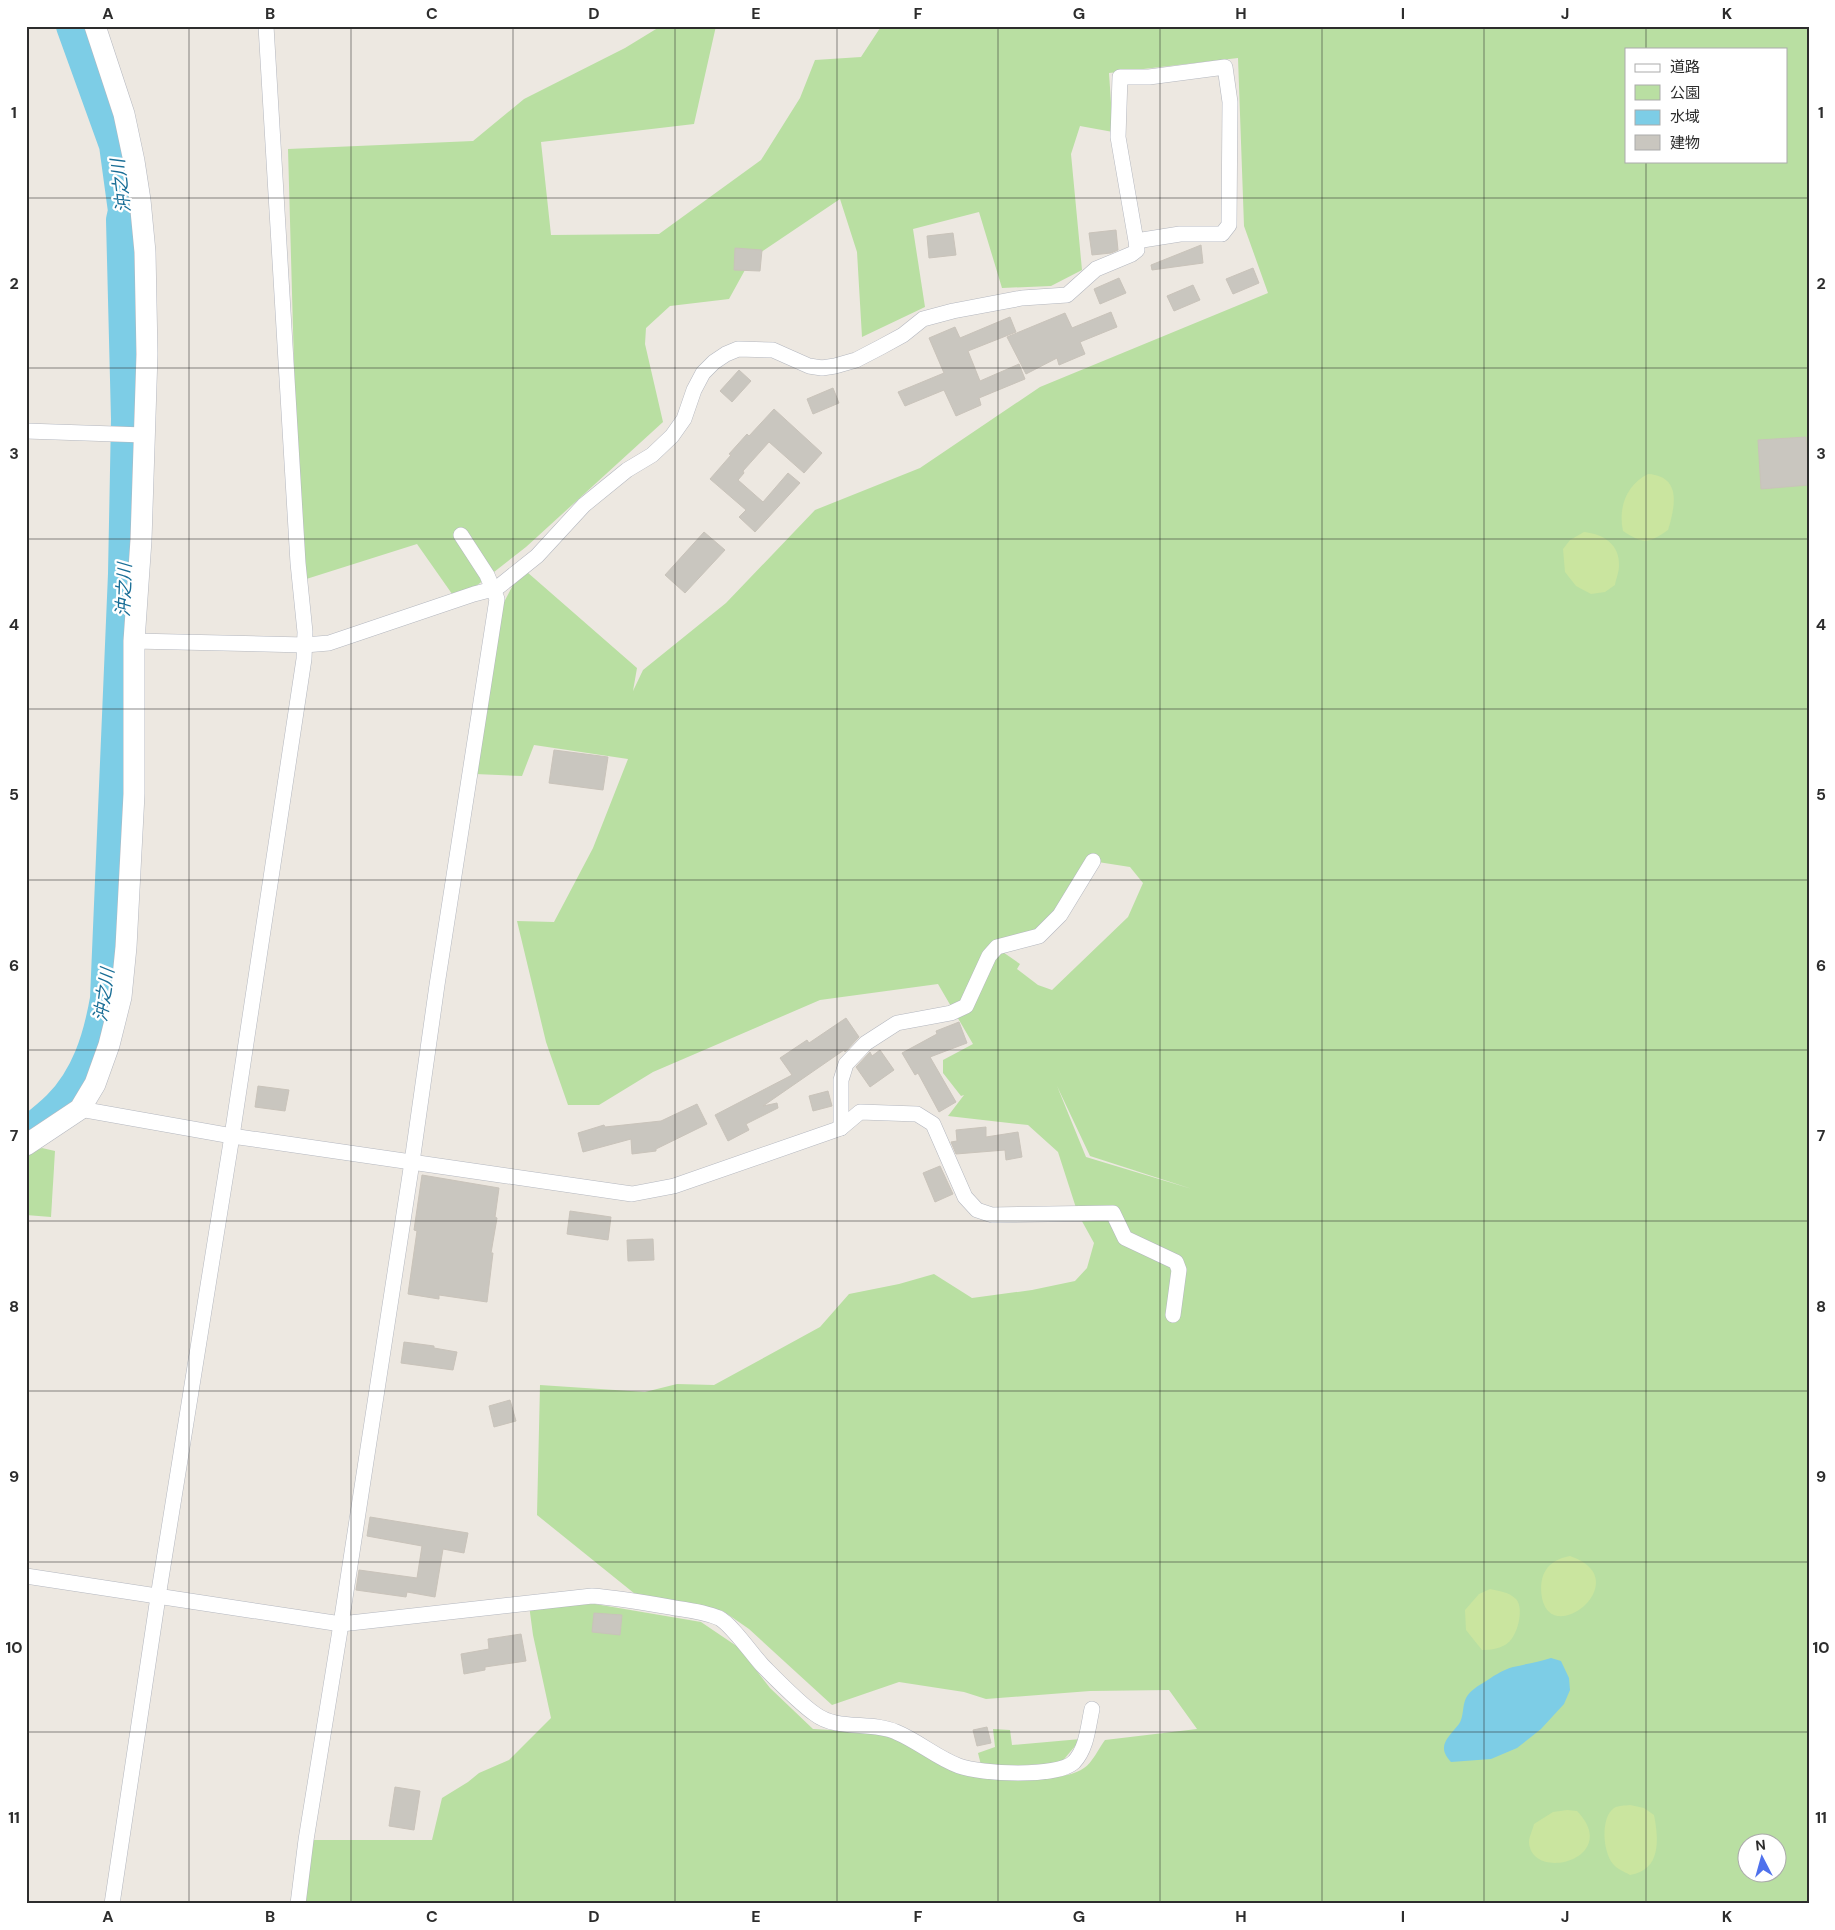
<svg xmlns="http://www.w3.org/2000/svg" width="1835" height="1930" font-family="'DM Sans','Noto Sans JP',sans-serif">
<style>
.green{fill:#b9dfa2;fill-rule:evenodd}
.pitch{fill:#cae59f}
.water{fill:#7dcde6}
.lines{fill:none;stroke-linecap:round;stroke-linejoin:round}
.river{stroke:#7dcde6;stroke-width:34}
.building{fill:#c9c6bf;stroke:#c9c3ba}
.street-casing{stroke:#b4b7bf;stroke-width:16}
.secondary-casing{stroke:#b4b7bf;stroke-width:22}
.street{stroke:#fff;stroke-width:15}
.secondary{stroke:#fff;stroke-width:21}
.grid{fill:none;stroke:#2d2d2d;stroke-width:1;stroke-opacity:0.55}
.labels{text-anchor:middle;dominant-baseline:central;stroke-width:4.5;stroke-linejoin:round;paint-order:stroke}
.water-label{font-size:18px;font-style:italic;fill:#196e96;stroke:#fff}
.neatline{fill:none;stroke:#2d2d2d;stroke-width:2}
.grid-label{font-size:16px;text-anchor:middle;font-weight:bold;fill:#2d2d2d}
</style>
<rect width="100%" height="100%" fill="#ede8e1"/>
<g class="green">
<path d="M 661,26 L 716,26 L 694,124 L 541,142 L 551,235 L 659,234 L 761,160 L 800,98 L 815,60 L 861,57 L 880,28 L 885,26 L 1809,26 L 1809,1904 L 298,1904 L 306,1840 L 432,1840 L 442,1798 L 468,1782 L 479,1773 L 509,1760 L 551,1718 L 533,1635 L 529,1605 L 595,1604 L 701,1622 L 738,1647 L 770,1688 L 813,1729 L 886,1733 L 953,1759 L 981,1765 L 978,1753 L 995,1747 L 993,1729 L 1010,1730 L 1012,1745 L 1081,1739 L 1060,1764 L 982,1766 C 1011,1771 1058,1786 1084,1768 C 1092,1763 1099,1748 1105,1740 L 1197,1729 L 1169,1690 L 1090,1691 L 986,1699 L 964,1692 L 899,1682 L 832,1705 L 749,1629 L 723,1611 L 640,1598 L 537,1515 L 540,1385 L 645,1392 L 677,1384 L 714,1385 L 820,1327 L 849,1294 L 899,1284 L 934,1274 L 972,1298 L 1032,1290 L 1075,1281 L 1087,1268 L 1094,1243 L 1078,1214 L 1058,1152 L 1028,1125 L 948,1116 L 964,1095 L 961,1096 L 943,1073 L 943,1060 L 973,1044 L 938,984 L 820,1000 L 653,1072 L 599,1105 L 568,1105 L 546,1042 L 517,921 L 554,922 L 593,848 L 628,759 L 534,745 L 522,776 L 475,774 L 503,604 L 513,585 L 527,572 L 637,668 L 633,691 L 643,670 L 726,603 L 815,510 L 920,468 L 1040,387 L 1268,293 L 1244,226 L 1238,58 L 1109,73 L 1113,132 L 1080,126 L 1071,154 L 1082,270 L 1051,286 L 1002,288 L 979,212 L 913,229 L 925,307 L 862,337 L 857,252 L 840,199 L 751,259 L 729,299 L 670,306 L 646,328 L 645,344 L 663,422 L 526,547 L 457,601 L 417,544 L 300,581 L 288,149 L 473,141 L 524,99 L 625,48 ZM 1626,49 L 1786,49 L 1786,161 L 1626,161 ZM 1098,862 L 1130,867 L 1143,883 L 1128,917 L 1052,990 L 1038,985 L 1017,969 L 1020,964 L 997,948 L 1052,923 ZM 1057,1086 L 1090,1156 L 1192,1189 L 1086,1157 ZM 1748,1842 L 1778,1842 L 1778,1872 L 1748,1872 Z"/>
<polygon points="42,1148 55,1151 51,1217 26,1215 26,1155"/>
</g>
<g class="pitch">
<path d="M 1648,474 C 1682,476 1675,507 1668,530 C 1648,544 1643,544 1623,531 C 1618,508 1626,485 1648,474 Z"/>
<path d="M 1584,532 C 1603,534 1620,544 1619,566 C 1619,572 1616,579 1615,585 L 1605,592 L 1591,594 L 1576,586 L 1565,572 L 1563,549 L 1570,540 Z"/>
<path d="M 1570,1556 C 1638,1579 1552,1649 1542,1598 C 1538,1575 1547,1560 1570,1556 Z"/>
<path d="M 1490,1589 C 1499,1591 1509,1592 1516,1599 C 1525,1609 1517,1639 1505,1645 C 1498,1649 1490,1650 1482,1650 L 1466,1630 L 1465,1610 L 1479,1594 Z"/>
<path d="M 1630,1805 L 1644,1808 L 1654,1815 C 1659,1840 1661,1870 1630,1875 C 1625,1872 1617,1869 1613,1864 C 1603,1852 1600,1818 1614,1808 C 1619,1805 1625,1806 1630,1805 Z"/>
<path d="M 1567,1810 L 1577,1811 C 1623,1859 1531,1883 1529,1842 C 1529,1837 1533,1829 1534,1824 L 1553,1812 Z"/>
</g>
<path class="water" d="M 1551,1658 L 1561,1661 L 1569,1678 L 1570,1690 L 1564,1704 L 1541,1729 L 1517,1748 L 1491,1759 L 1451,1762 C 1436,1746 1448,1738 1459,1724 C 1464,1717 1462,1706 1466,1698 C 1470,1691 1476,1687 1483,1683 C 1492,1677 1502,1670 1513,1667 C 1526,1664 1538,1662 1551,1658 Z"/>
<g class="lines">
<path class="river" d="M 26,1135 C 37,1126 49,1117 59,1107 C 88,1078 100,1039 107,999 L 125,574 L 128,419 L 123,220 L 125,211 L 116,145 L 73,26"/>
</g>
<g class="building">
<polygon points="1116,230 1118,250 1111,253 1092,255 1089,233"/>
<polygon points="953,233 956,255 929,258 927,236"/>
<polygon points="1201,245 1203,263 1152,270 1151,265"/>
<polygon points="735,248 762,250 760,271 734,270"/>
<polygon points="1253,268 1259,283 1233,294 1226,279"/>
<polygon points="1119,278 1126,293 1100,304 1094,289"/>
<polygon points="1193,285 1200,300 1174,311 1167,296"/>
<polygon points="1111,312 1117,327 1080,342 1085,354 1059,365 1057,358 1026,374 1007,337 1065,313 1072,328"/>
<polygon points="1010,317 1016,332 968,351 980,381 1019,364 1025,379 979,398 981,405 956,416 944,390 905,406 898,392 944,373 929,338 955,327 960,338"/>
<polygon points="739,370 751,381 732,402 720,391"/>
<polygon points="833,388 839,403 813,414 807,399"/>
<polygon points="774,409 822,453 804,473 769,442 743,471 744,473 738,480 763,502 788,473 800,483 755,532 739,517 746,510 710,479 731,455 729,454 747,434 749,436"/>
<polygon points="1806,437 1809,485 1761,489 1758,440"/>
<polygon points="704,532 725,550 685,593 665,575"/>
<polygon points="554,750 608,757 603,790 549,783"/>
<polygon points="846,1018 859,1037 845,1052 844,1050 763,1106 777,1103 778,1108 746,1124 749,1130 728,1141 715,1115 792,1075 780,1058 807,1040 809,1043"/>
<polygon points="959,1022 967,1043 930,1057 956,1102 939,1112 918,1073 915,1075 902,1053 937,1034 936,1031"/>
<polygon points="880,1050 894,1070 870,1087 856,1067 870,1052 872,1056"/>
<polygon points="258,1086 289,1090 285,1111 255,1107"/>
<polygon points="828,1091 832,1106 813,1111 809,1096"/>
<polygon points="697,1104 707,1124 656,1149 656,1151 632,1154 631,1139 583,1152 578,1133 604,1125 605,1127 661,1121"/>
<polygon points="986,1127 986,1137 1018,1132 1022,1157 1006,1160 1005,1150 956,1154 951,1142 957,1141 956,1130"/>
<polygon points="940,1166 953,1194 935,1202 923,1173"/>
<polygon points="422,1175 499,1188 495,1217 497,1218 491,1253 493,1253 487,1302 439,1295 439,1299 408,1294 417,1231 414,1230"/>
<polygon points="570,1211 611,1217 608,1240 567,1234"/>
<polygon points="653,1239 654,1260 628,1261 627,1240"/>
<polygon points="404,1342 434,1346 434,1348 457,1352 453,1370 401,1363"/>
<polygon points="510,1400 516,1421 494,1427 489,1406"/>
<polygon points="370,1517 468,1533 464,1553 443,1549 435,1597 407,1592 406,1597 356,1590 359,1570 417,1578 422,1546 367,1536"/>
<polygon points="594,1613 622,1615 620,1635 592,1632"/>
<polygon points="521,1634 526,1661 485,1667 485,1670 464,1674 461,1654 489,1649 488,1639"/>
<polygon points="987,1727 991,1743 977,1746 973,1730"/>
<polygon points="395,1787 420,1791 414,1830 389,1826"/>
</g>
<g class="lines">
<defs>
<g id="street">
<polyline points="26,431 144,435"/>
<polyline points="134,641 305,645 329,643 474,594 497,588 537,556 584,505 627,470 652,455 672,436 684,419 694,390 703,373 714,362 726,354 738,349 773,350 809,366 822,368 835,366 856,360 881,347 903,335 923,319 953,311 1022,298 1067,295 1096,269 1132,254 1137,250 1136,241 1180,234 1222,234 1229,225 1230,102 1225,67 1149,77 1120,77 1118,137 1136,241"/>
<polyline points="80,1109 232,1136 632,1194 674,1186 841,1128 860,1112 917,1114 933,1124 965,1197 977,1210 992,1215 1113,1213 1125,1238 1176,1262 1179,1270 1173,1315"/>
<polyline points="841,1128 841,1080 846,1064 866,1043 897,1023 951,1013 966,1006 989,956 997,947 1039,936 1060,915 1093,861"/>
<path d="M 26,1576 L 341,1624 L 592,1596 C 620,1598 647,1603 675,1608 C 689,1610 705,1612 719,1618 C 731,1624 752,1654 762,1665 C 777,1680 799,1703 815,1714 C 837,1731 872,1721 896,1732 C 918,1741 937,1758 959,1766 C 981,1774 1057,1778 1074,1762 C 1087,1748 1088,1727 1092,1709"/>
<polyline points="112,1904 158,1597 232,1136 304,659 305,632 298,563 266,26"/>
<polyline points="298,1904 306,1840 341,1624 412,1162 437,985 497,599 487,575 461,535"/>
</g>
<polyline id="secondary" points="26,1145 80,1109 95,1084 109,1045 121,997 126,947 134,794 134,641 141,540 147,354 145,252 140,200 134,161 124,114 95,26"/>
</defs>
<use href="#street" class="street-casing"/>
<use href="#secondary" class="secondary-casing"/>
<use href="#street" class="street"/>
<use href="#secondary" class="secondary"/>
</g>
<path class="grid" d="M 189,26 L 189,1904M 351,26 L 351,1904M 513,26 L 513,1904M 675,26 L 675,1904M 837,26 L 837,1904M 998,26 L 998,1904M 1160,26 L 1160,1904M 1322,26 L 1322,1904M 1484,26 L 1484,1904M 1646,26 L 1646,49M 1646,161 L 1646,1904M 26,198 L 1809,198M 26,368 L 1809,368M 26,539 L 1809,539M 26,709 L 1809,709M 26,880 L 1809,880M 26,1050 L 1809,1050M 26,1221 L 1809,1221M 26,1391 L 1809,1391M 26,1562 L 1809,1562M 26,1732 L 1809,1732"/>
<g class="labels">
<g class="water-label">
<text transform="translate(121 186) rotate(-97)">沖之川</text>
<text transform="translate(124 590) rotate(-88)">沖之川</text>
<text transform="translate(104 995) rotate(-82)">沖之川</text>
</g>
</g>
<rect width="1835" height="1930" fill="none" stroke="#ffffff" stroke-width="55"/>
<rect x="1625" y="48" width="162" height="115" fill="#ffffff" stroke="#ababab"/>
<rect x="1635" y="64" width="25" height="8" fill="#ffffff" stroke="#ababab"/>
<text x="1670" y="72" font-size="15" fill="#2d2d2d">道路</text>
<rect x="1635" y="85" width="25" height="15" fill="#b9dfa2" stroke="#ababab"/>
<text x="1670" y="98" font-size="15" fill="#2d2d2d">公園</text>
<rect x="1635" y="110" width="25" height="15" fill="#7dcde6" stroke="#ababab"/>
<text x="1670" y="122" font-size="15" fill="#2d2d2d">水域</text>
<rect x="1635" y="135" width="25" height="15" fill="#c9c6bf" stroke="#ababab"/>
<text x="1670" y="148" font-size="15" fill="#2d2d2d">建物</text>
<g transform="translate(1762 1858) rotate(354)"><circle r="24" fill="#ffffff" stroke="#ababab"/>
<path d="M0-4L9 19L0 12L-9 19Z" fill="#4f71ec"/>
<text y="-8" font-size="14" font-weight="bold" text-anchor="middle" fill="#2d2d2d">N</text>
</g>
<rect x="28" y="28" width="1780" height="1874" class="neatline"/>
<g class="grid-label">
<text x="108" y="19">A</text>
<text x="270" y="19">B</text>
<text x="432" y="19">C</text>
<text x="594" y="19">D</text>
<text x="756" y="19">E</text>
<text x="918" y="19">F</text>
<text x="1079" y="19">G</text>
<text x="1241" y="19">H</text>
<text x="1403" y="19">I</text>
<text x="1565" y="19">J</text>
<text x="1727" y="19">K</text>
<text x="14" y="118">1</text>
<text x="1821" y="118">1</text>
<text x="14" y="289">2</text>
<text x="1821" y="289">2</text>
<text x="14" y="459">3</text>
<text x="1821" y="459">3</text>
<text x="14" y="630">4</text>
<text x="1821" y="630">4</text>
<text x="14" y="800">5</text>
<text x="1821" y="800">5</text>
<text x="14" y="971">6</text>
<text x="1821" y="971">6</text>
<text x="14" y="1141">7</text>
<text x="1821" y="1141">7</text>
<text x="14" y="1312">8</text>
<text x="1821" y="1312">8</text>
<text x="14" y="1482">9</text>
<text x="1821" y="1482">9</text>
<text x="14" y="1653">10</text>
<text x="1821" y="1653">10</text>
<text x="14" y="1823">11</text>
<text x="1821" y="1823">11</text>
<text x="108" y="1922">A</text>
<text x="270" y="1922">B</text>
<text x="432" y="1922">C</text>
<text x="594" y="1922">D</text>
<text x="756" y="1922">E</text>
<text x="918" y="1922">F</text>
<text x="1079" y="1922">G</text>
<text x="1241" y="1922">H</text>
<text x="1403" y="1922">I</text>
<text x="1565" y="1922">J</text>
<text x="1727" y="1922">K</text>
</g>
</svg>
